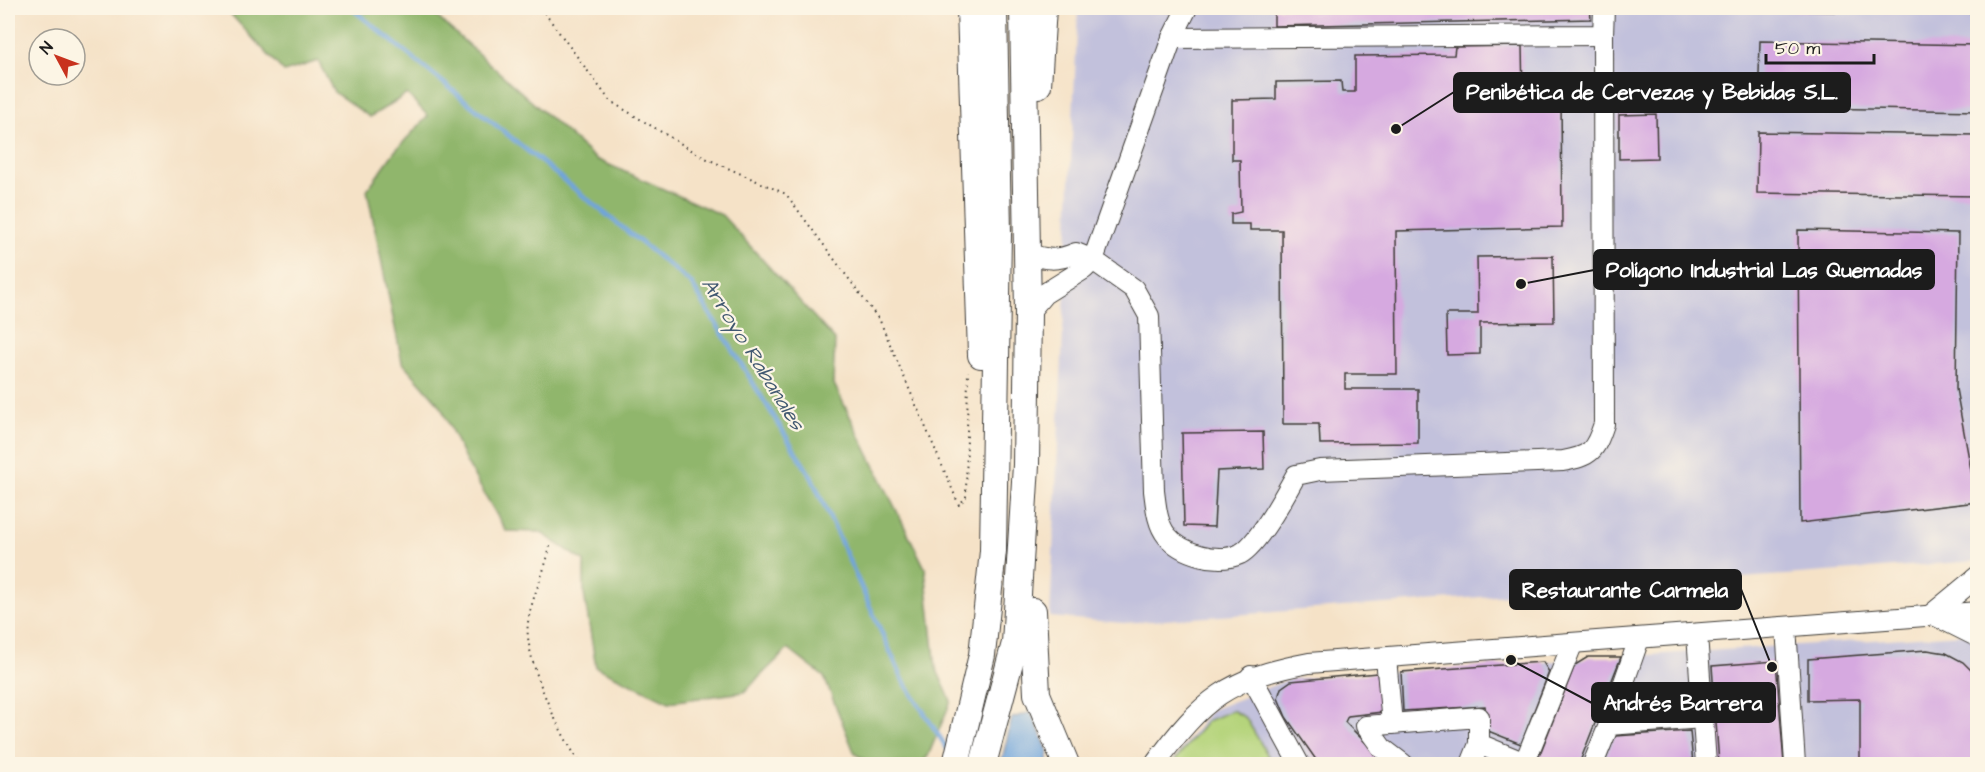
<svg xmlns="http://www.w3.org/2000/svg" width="1985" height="772" font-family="'Architects Daughter',sans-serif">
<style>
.industrial{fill:#c2c1dc}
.green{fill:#b5d47c;stroke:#68784c;stroke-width:1.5}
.forest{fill:#90b66c;stroke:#566944;stroke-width:1.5}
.water{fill:#70a4dc;stroke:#46607c;stroke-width:1.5}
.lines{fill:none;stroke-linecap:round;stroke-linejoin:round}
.stream{stroke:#70a4dc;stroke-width:4.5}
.building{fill:#d6a9e0}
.minor-casing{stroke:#3d3a36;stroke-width:22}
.major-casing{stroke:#3d3a36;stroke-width:28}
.path{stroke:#3d3a36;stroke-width:2;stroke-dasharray:1.5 4.5;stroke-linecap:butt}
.minor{stroke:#fff;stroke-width:20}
.major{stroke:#fff;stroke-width:26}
.labels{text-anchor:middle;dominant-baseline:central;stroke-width:4.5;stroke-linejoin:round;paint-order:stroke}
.water-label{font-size:21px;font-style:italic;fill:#425972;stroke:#fcf5e5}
.leader{fill:none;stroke:#1c1c1c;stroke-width:2}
.callout-dot{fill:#1c1c1c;stroke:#fcf5e5;stroke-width:2}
.callout{fill:#1c1c1c;stroke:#1c1c1c;stroke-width:2}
.callout-label{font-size:21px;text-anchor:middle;font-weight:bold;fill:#fff}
</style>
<rect width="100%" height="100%" fill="#fcf5e5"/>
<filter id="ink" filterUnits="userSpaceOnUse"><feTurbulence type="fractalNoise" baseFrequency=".0167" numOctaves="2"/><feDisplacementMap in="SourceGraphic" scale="12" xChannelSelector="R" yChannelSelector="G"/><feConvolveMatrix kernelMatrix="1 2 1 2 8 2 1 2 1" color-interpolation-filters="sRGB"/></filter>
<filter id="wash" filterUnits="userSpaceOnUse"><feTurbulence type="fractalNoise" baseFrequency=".008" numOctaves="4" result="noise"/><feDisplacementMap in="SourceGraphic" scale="24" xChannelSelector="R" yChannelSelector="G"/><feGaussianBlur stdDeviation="1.35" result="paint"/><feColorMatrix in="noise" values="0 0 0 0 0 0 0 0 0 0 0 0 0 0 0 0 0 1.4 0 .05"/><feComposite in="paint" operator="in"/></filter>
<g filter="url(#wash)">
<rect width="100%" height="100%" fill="#f5e2c7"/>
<g class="industrial">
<polygon points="1078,8 1977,8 1977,561 1124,623 1050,617"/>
<polygon points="1977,633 1977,764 1170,764 1211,710 1290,679"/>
</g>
<polygon class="green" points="1232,710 1246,718 1273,764 1172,764 1207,721"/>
<polygon class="forest" points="225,8 427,8 596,159 722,215 835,340 833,382 925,568 936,668 951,701 928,756 921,764 872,764 855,754 824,677 788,649 744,692 669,702 596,667 584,594 584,561 540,532 506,531 466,462 440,405 402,362 367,190 395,151 428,116 407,94 370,117 334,92 318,61 284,72"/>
<polygon class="water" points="1031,712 1048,751 1047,764 1001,764 1012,718"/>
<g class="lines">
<polyline class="stream" points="351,8 691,283 812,478 903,680 950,753"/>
</g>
<g id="blocks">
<g class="building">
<polygon points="1274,8 1590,8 1591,19 1274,26"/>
<polygon points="1775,8 1978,8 1978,13 1779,11"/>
<polygon points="1760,41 1978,45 1978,111 1758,107"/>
<polygon points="1522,46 1523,95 1561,94 1562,227 1396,231 1397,374 1345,374 1345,389 1418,389 1418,443 1320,444 1319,424 1283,424 1282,230 1250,230 1250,224 1231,224 1231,214 1241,212 1240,160 1232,160 1232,100 1276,99 1276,82 1341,81 1342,92 1355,92 1355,56 1454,55 1455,47"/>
<polygon points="1656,114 1657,158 1619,159 1619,115"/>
<polygon points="1758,132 1978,135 1978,196 1757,193"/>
<polygon points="1798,230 1958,233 1956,389 1977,502 1800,523"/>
<polygon points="1553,256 1554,322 1480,323 1480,354 1447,355 1446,314 1478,314 1477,257"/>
<polygon points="1263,432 1264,469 1217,471 1214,527 1184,526 1182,433"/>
<polygon points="1927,650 1946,653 1963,662 1978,677 1978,764 1860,764 1860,699 1808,700 1808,659"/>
<polygon points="1588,657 1621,657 1579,764 1536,764 1575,665"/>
<polygon points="1776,661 1784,764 1719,764 1712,666"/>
<polygon points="1543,662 1549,672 1521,744 1488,731 1485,706 1403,711 1401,672"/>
<polygon points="1377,673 1382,712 1348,716 1345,722 1387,764 1319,764 1286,717 1278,698 1281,688 1291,681"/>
<polygon points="1690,731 1693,764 1604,764 1615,736"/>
</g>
</g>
</g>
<g filter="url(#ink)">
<use href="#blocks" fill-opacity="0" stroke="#3d3a36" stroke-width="1.5"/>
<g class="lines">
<defs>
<g id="minor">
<polyline points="1172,38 1603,35 1604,8"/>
<path d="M 1027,253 C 1046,260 1057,261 1076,253 L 1093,260 L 1172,38 L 1187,8"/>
<path d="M 1028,313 L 1044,294 L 1084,269 L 1093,260 L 1134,289 L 1149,316 L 1154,491 C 1156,506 1157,524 1167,536 C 1182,554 1218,564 1240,554 C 1258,545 1286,493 1296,475 L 1320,470 L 1563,461 C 1591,456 1595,451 1604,424 L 1603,35"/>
<polyline points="1978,576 1932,614 1978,637"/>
<polyline points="1786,627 1795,764"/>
<polyline points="1697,634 1706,764"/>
<polyline points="1386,658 1392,724"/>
<polyline points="1251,676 1299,764"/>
<polyline points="1609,725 1639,639"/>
<path d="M 1155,764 C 1202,699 1229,678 1309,663 L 1978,612"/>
<polyline points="1403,764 1382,748 1366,726 1479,717 1479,744 1525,763"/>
<polyline points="1471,764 1479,744"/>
<polyline points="1524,764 1572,645"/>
<polyline points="1593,764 1609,725 1703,718"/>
</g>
<g id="major">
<polyline points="970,8 981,355"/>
<polyline points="1038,85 1043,8"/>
<polyline points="1033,611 1037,694 1066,764"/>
<polyline points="956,764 982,655 993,551 998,234 994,8"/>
<polyline points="983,764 1015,643 1026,465 1028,313 1023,8"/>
</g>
</defs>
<use href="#minor" class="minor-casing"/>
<use href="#major" class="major-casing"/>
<g class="path">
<polyline points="541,8 610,101 703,157 786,194 880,321 959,505 966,497 968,371"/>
<path d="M 550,546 C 545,572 532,596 528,622 C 523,658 560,735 581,764"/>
</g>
<use href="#minor" class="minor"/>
<use href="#major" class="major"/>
</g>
</g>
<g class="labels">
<g class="water-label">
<text transform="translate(753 354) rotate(58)">Arroyo Rabanales</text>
</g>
</g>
<path class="leader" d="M1396 129L1454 92M1521 284L1594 270M1772 667L1741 589M1511 660L1592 703"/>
<g class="callout-dot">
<circle cx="1396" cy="129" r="6"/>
<circle cx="1521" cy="284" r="6"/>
<circle cx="1772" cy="667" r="6"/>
<circle cx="1511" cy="660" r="6"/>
</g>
<g class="callout">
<rect x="1454" y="73" width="396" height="39" rx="6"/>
<rect x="1594" y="250" width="340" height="39" rx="6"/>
<rect x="1510" y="570" width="231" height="39" rx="6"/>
<rect x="1592" y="683" width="183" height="39" rx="6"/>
</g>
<g class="callout-label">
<text x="1652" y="99">Penibética de Cervezas y Bebidas S.L.</text>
<text x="1764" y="277">Polígono Industrial Las Quemadas</text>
<text x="1625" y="597">Restaurante Carmela</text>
<text x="1683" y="710">Andrés Barrera</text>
</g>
<rect width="1985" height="772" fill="none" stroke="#fcf5e5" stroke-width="30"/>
<g transform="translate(57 57) rotate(311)"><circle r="28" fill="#fcf5e5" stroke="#a29e95" stroke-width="1.5"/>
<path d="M0-4.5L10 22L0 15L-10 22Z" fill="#c8321e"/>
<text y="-9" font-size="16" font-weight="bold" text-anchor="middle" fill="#1c1c1c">N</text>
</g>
<path d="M1766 54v9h108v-9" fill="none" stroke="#1c1c1c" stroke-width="3"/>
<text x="1775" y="54" font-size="18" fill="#1c1c1c" stroke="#fcf5e5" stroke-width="4.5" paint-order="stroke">50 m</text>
</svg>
